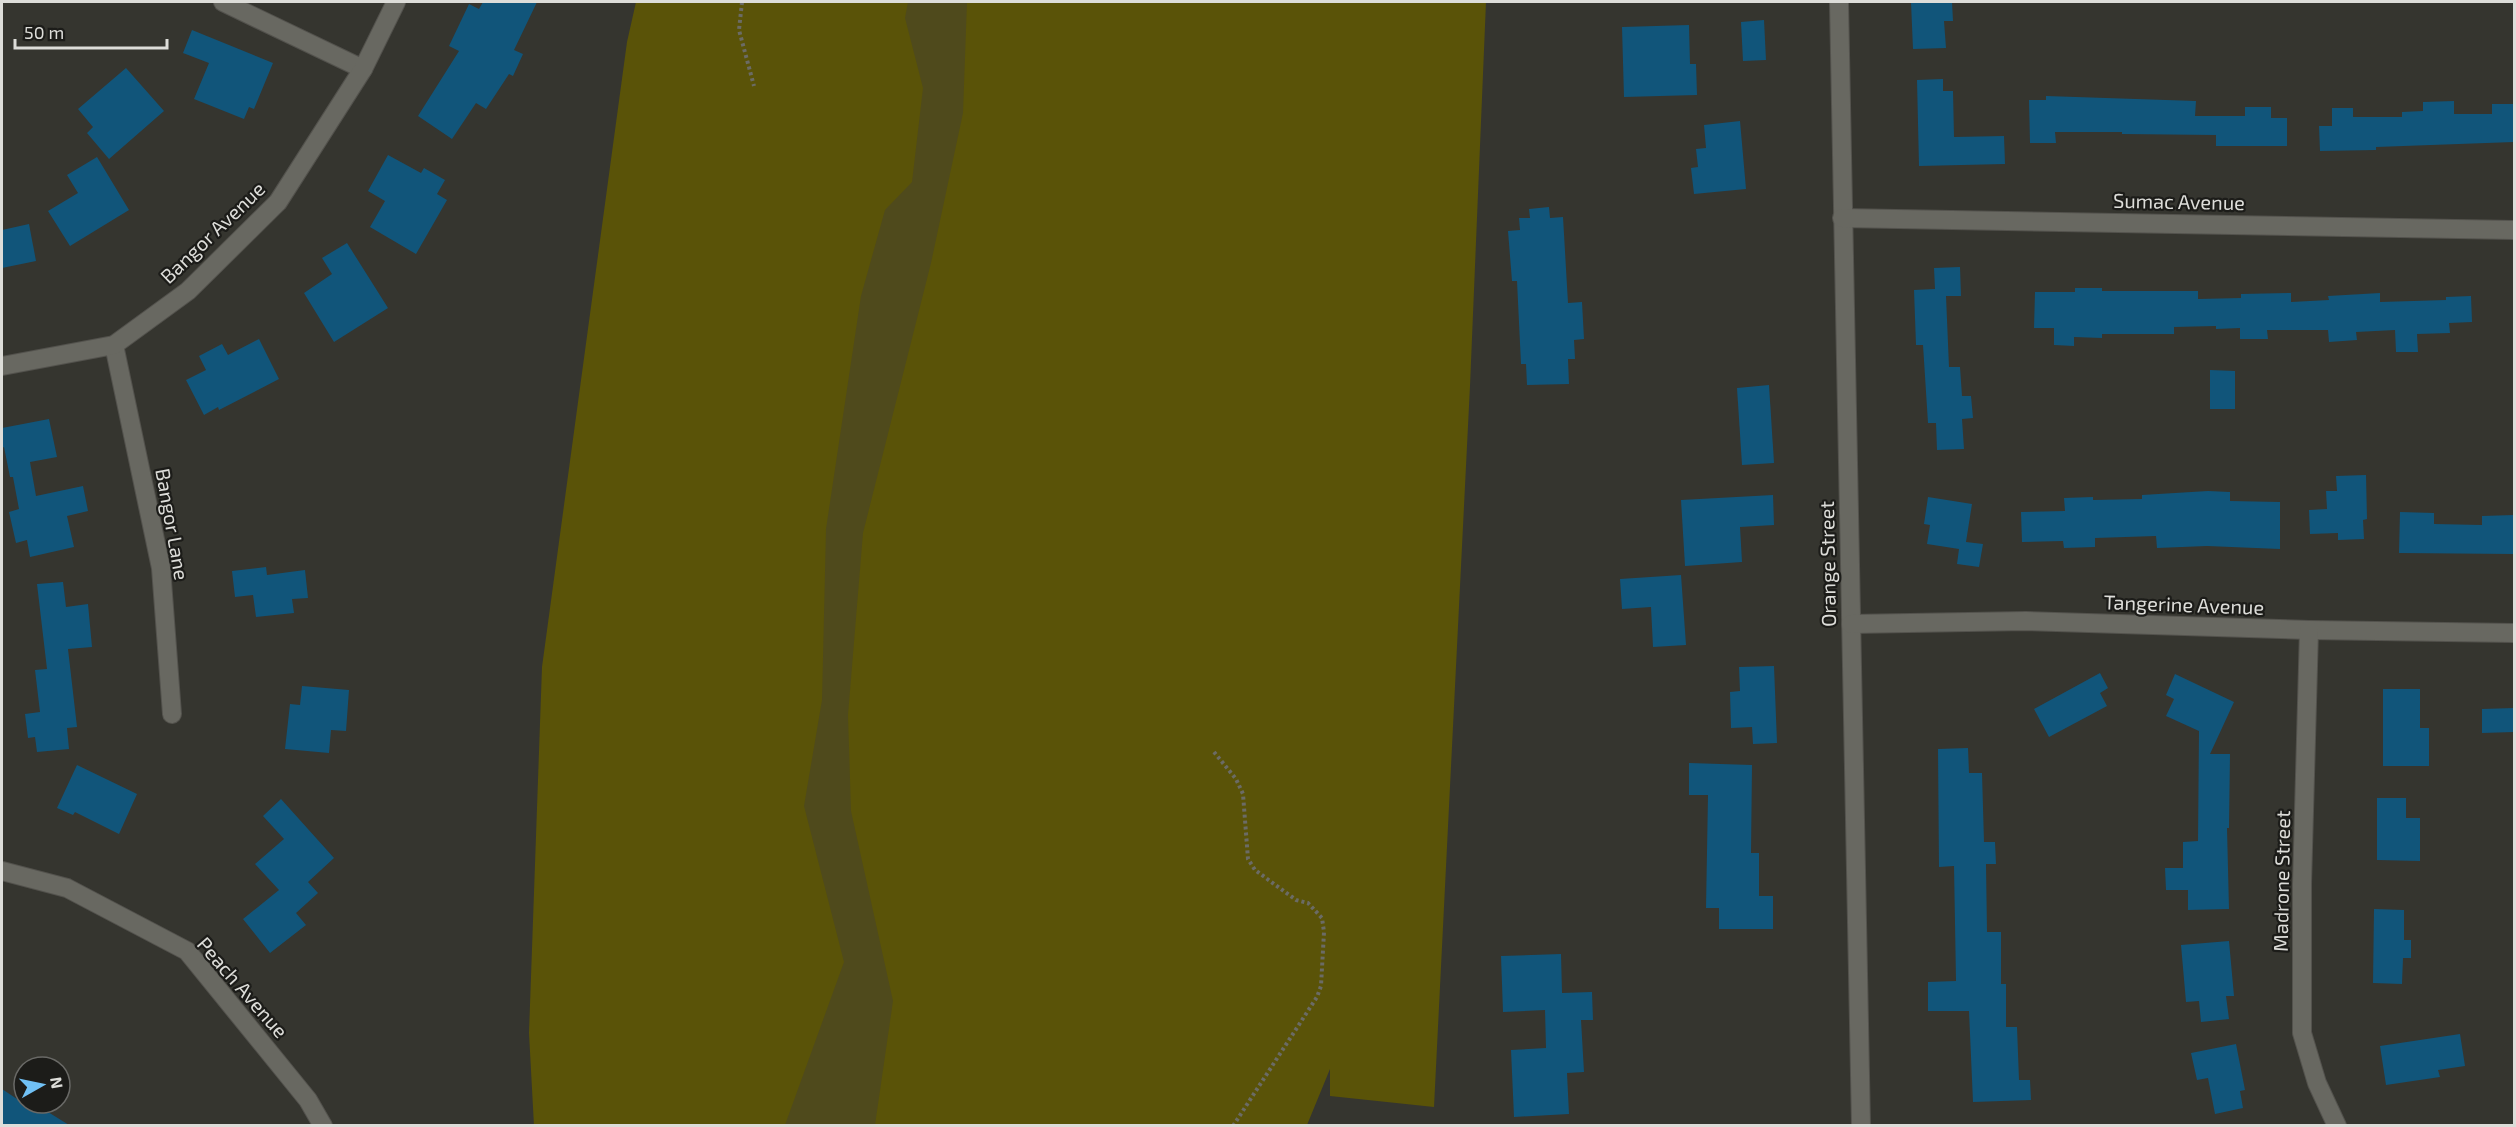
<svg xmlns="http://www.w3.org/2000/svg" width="2516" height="1127" font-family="'Exo 2',sans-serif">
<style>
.green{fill:#5a5308}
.water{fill:#4f4a1c}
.building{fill:#11557a}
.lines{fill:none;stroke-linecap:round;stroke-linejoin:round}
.minor-casing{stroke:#53524d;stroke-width:20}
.path{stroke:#6b6b65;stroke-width:4;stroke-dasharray:3 3;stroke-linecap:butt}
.minor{stroke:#686861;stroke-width:18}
.labels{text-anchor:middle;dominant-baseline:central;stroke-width:4.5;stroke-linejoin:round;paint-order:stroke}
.street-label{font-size:20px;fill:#ddddd9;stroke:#1c1c19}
</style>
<rect width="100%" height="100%" fill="#35352f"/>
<polygon class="green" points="636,2 1486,2 1470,386 1434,1107 1330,1096 1330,1069 1307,1125 534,1126 529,1033 542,667 627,42"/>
<polygon class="water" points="908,2 967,2 963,113 931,263 863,533 848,715 851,811 893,1001 875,1125 785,1125 844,962 804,806 822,700 826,529 861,296 885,210 912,182 923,88 905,18"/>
<g class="building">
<polygon points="483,2 537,2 514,50 523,54 513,76 509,74 486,109 476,103 452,139 418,116 459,51 449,46 469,4 479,9"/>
<polygon points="1911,2 1952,2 1953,21 1944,21 1946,48 1913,49"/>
<polygon points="1764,20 1766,60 1743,61 1741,22"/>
<polygon points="1689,25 1690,64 1696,64 1697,95 1624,97 1622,27"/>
<polygon points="192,30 273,63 254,109 249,107 244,119 194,99 209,63 183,53"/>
<polygon points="126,68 164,111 109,159 87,133 93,127 78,109"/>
<polygon points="1943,79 1943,91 1953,91 1954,137 2004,136 2005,164 1919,166 1917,80"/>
<polygon points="2046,96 2196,101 2195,116 2245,116 2245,107 2271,107 2271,118 2287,118 2287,146 2216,146 2216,135 2122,134 2122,132 2055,132 2056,143 2030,143 2029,100 2046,100"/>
<polygon points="2454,101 2454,114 2492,114 2492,104 2514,104 2514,142 2376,147 2376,150 2320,151 2319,126 2332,126 2332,108 2353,108 2353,117 2402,117 2402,112 2423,111 2423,102"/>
<polygon points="1740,121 1746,189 1694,194 1691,168 1698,167 1696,149 1706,148 1704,125"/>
<polygon points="388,155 421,173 424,168 445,180 437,194 447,200 416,254 370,227 385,201 368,191"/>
<polygon points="97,157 129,210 70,246 48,211 78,193 67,175"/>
<polygon points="1549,207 1550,218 1563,217 1568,303 1582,302 1584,339 1574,340 1575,359 1568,359 1569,384 1527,385 1526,364 1521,364 1517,281 1512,281 1508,231 1520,230 1519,218 1530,218 1529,209"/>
<polygon points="29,224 36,261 2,268 2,230"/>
<polygon points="347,243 388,308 334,342 304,293 332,274 322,258"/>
<polygon points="1960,267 1961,296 1946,296 1949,367 1960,367 1962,396 1971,396 1973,418 1962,419 1964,449 1937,450 1936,423 1928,423 1923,345 1916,345 1914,290 1935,289 1934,268"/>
<polygon points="2075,288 2102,288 2102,291 2198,291 2198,299 2241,298 2241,294 2291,293 2291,302 2329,300 2328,296 2380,293 2380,302 2446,300 2446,297 2471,296 2472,322 2449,323 2450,333 2417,334 2418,352 2396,352 2395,330 2356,332 2357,340 2329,342 2328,330 2267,330 2268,339 2240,339 2240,328 2216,329 2216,326 2174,327 2174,334 2102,334 2102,338 2074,337 2074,346 2054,345 2054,328 2034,328 2035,292 2075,292"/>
<polygon points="259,339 279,379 219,410 218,407 204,415 186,380 206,370 199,356 222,344 228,355"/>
<polygon points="2210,370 2235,371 2235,409 2210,409"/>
<polygon points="1769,385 1774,463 1742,465 1737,388"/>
<polygon points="49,419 57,457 30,462 36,496 83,486 88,511 67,516 74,547 30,557 27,540 16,543 9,512 19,509 13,477 10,477 4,447 2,448 2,428"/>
<polygon points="2366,475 2367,519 2363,520 2364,539 2338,540 2338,533 2310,534 2309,510 2327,509 2326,491 2337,491 2336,476"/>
<polygon points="2208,491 2230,492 2230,501 2280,502 2280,549 2207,546 2157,548 2156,536 2095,538 2095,547 2064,548 2063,541 2022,542 2021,512 2065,511 2064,498 2093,497 2093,500 2142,499 2142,495"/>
<polygon points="1773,495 1774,525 1740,527 1742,562 1685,566 1681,500"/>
<polygon points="1928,497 1972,504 1966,542 1983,544 1979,567 1957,564 1959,549 1927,544 1930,525 1924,524"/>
<polygon points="2400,512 2434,513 2434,524 2482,525 2482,516 2514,515 2514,554 2399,553"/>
<polygon points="266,567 267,575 305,570 308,598 292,599 294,613 256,617 253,595 235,597 232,571"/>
<polygon points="1681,575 1686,645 1653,647 1651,607 1622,609 1620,579"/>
<polygon points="63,582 66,607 88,604 92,647 68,649 77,727 67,728 69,749 37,752 35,737 28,738 25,714 40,712 35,670 47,669 37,584"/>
<polygon points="1774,666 1777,743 1753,744 1752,727 1731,728 1730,692 1740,691 1739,667"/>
<polygon points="2100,673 2108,688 2100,693 2107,706 2049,737 2034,709"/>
<polygon points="2175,674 2234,702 2210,754 2230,754 2229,828 2227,828 2229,909 2188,910 2188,890 2166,890 2165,868 2183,868 2183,842 2198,841 2199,731 2166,716 2174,699 2166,695"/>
<polygon points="302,686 349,690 346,731 331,730 329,753 285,749 290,704 300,705"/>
<polygon points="2383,689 2420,689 2420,728 2429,728 2429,766 2383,766"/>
<polygon points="2514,708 2514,732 2482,733 2482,709"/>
<polygon points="1968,748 1969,773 1982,773 1984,842 1995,842 1996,864 1986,864 1987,932 2001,932 2001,984 2006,984 2006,1027 2017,1027 2019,1080 2030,1080 2031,1100 1973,1102 1969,1011 1928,1011 1928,982 1956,981 1954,866 1939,867 1938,749"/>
<polygon points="1689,763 1752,765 1751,853 1759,853 1759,896 1773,896 1773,929 1719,929 1719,908 1706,908 1708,795 1689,795"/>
<polygon points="77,765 137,794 119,834 75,812 73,815 57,808"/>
<polygon points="2377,798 2406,798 2406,818 2420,818 2420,861 2377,860"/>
<polygon points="281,799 334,858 308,882 318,893 296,913 306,925 270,953 243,919 279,890 255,864 284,839 263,816"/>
<polygon points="2374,909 2404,910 2404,940 2411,940 2411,958 2403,958 2402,984 2373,983"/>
<polygon points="2229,941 2234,996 2226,996 2229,1019 2201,1022 2199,1001 2186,1002 2181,945"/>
<polygon points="1561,954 1562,993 1592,992 1593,1020 1581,1020 1584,1072 1567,1073 1569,1114 1514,1117 1511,1050 1546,1048 1545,1010 1503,1012 1501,956"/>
<polygon points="2460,1034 2465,1066 2438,1070 2440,1077 2386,1085 2380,1046"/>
<polygon points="2236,1044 2245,1090 2240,1091 2243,1108 2215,1114 2208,1078 2197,1080 2191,1053"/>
<polygon points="2,1089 32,1109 35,1104 69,1125 2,1125"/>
</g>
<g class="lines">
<defs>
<g id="minor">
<polyline points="223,2 363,69"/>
<polyline points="1839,2 1861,1126"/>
<polyline points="1842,218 2514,230"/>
<polyline points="114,345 161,568 172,714"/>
<polyline points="2,366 114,345 188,291 278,202 363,69 396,2"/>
<polyline points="1851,624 2026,621 2309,630 2514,633"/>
<polyline points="2309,630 2302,884 2302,1033 2317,1083 2337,1126"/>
<polyline points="2,871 67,888 187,951 308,1100 323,1126"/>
</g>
</defs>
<use href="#minor" class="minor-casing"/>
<g class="path">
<polyline points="742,2 739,30 754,86"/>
<polyline points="1214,752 1236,779 1243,794 1248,859 1255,870 1296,900 1308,903 1322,918 1324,932 1321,986 1317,997 1233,1126"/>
</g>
<use href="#minor" class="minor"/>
</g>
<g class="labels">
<g class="street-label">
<text transform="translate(2179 201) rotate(1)">Sumac Avenue</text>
<text transform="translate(212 232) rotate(-44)">Bangor Avenue</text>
<text transform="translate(173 524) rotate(80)">Bangor Lane</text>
<text transform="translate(1827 564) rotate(-91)">Orange Street</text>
<text transform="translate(2184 604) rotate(2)">Tangerine Avenue</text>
<text transform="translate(2281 881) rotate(-89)">Madrone Street</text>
<text transform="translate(243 987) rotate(49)">Peach Avenue</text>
</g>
</g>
<rect width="2516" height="1127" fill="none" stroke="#ddddd9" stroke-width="6"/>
<g transform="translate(42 1085) rotate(81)"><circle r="28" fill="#1c1c19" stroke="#696966" stroke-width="1.5"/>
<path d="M0-4.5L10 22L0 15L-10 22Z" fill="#71c1f5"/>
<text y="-9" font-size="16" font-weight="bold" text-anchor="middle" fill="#ddddd9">N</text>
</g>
<path d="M15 39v9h152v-9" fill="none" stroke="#ddddd9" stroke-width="3"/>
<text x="24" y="39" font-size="18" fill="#ddddd9" stroke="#1c1c19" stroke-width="4.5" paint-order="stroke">50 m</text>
</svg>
